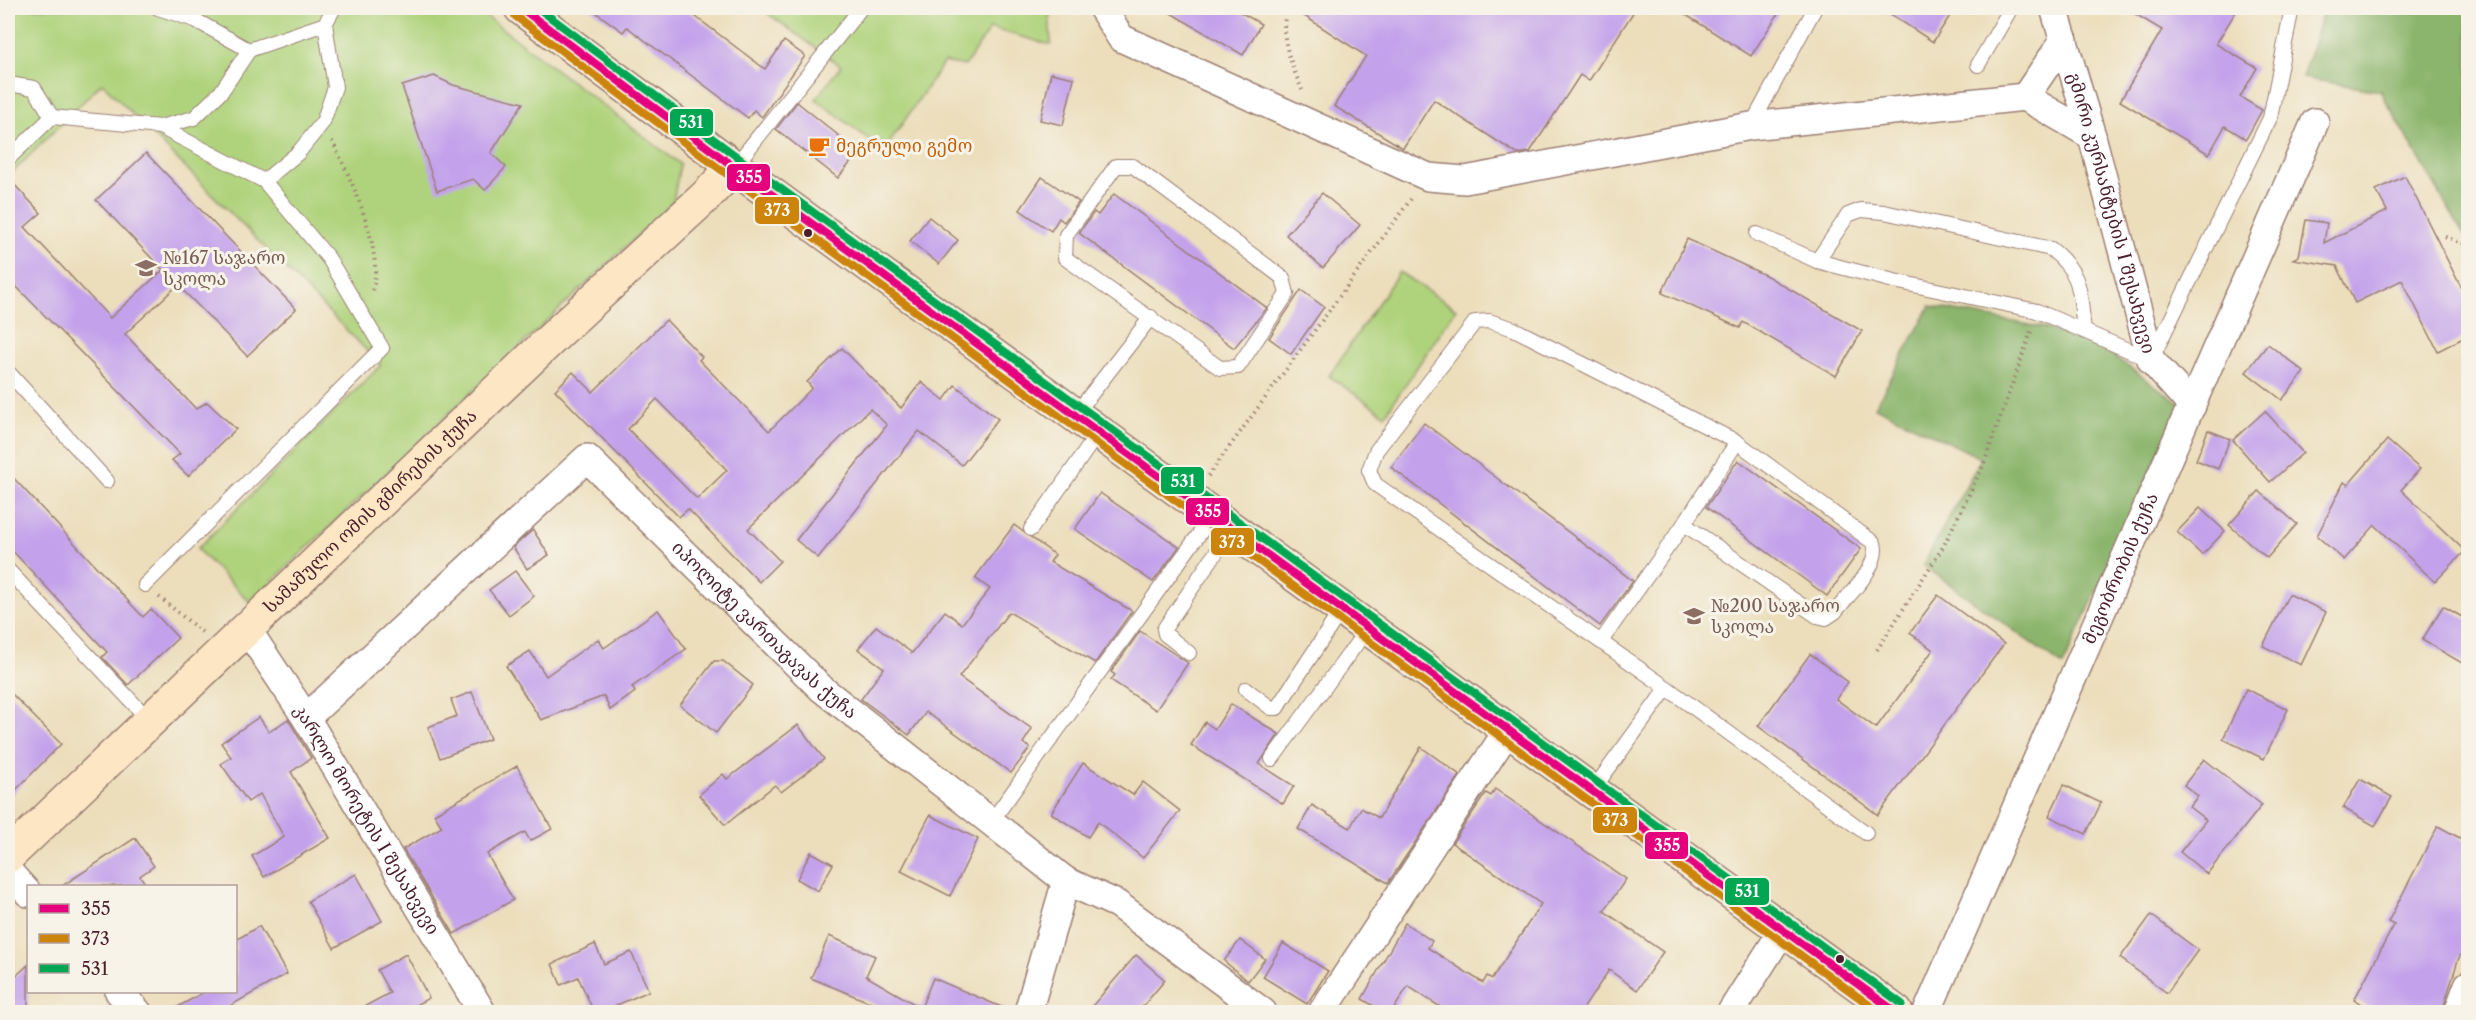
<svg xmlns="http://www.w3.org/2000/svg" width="2476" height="1020" font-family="'Libre Caslon Text','Noto Serif Georgian',serif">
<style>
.green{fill:#afd37c;stroke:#7c7954;stroke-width:1.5}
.forest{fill:#8bb56c;stroke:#6a6a4c;stroke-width:1.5}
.building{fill:#c3a2eb;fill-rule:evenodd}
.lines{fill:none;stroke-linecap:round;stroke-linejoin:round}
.lane-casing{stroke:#9b7e73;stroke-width:16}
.street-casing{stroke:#9b7e73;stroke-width:30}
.secondary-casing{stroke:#9b7e73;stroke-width:36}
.path{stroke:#9b7e73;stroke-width:4;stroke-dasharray:1.5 4.5;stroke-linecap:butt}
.lane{stroke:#fff;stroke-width:14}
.street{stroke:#fff;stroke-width:27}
.secondary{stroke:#fce6c4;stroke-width:33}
.bus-1-casing{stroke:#f7f3e8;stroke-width:12}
.bus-2-casing{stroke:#f7f3e8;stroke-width:12}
.bus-3-casing{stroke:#f7f3e8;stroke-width:12}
.bus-1{stroke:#e5007d;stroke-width:8}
.bus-2{stroke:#cc840b;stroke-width:8}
.bus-3{stroke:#00a651;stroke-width:8}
.bus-dot{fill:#4a1f2b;stroke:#f7f3e8;stroke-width:2}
.labels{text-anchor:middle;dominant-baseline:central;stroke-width:6;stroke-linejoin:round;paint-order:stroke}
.food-label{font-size:18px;fill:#c56008;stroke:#f7f3e8;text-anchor:start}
.street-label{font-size:18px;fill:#4a1f2b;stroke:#f7f3e8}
.education-label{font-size:18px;fill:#785e54;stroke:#f7f3e8;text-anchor:start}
.line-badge{stroke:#f7f3e8;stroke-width:2}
.badge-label{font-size:16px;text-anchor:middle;font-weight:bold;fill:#fff}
</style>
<rect width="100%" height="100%" fill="#f7f3e8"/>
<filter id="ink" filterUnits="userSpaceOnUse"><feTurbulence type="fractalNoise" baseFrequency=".0167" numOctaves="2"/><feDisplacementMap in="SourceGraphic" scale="12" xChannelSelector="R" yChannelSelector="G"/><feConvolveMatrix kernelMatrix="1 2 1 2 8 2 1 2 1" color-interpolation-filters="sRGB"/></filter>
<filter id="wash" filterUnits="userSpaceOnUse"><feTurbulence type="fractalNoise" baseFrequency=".008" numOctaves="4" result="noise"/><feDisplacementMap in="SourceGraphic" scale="24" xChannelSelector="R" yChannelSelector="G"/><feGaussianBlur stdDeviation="1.35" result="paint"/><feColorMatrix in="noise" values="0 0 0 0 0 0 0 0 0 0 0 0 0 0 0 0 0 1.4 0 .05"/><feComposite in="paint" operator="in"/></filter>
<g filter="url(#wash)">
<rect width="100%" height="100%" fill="#ecdebb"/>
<g class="green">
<polygon points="8,8 475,8 680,164 673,202 250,602 197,549 381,365 102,83 8,177"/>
<polygon points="760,8 1049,8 1051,45 990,28 965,66 944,62 884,151 816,99 841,66"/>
<polygon points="1399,272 1456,309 1385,415 1329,376"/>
</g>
<g class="forest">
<polygon points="2324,8 2468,8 2468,242 2380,91 2302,78"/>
<polygon points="1930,306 2040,327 2095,343 2181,404 2063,666 1923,565 1981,458 1875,407"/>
</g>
<g id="blocks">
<g class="building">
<polygon points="590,8 684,8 765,69 784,41 805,56 762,117 754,110 748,118 627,27 623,32"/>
<polygon points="1162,8 1233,8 1261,24 1243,55"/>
<polygon points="1292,8 1636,8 1589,81 1580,75 1530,152 1517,154 1434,100 1403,148 1334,106 1366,56"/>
<polygon points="1675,8 1782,8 1751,56"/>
<polygon points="1881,8 1955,8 1933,42"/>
<polygon points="2125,8 2238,8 2216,44 2257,68 2240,97 2262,110 2246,139 2225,126 2209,154 2120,101 2162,30"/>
<polygon points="1051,73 1074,78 1063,125 1040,120"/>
<polygon points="434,76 453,85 523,103 491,153 506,167 485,190 473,179 437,191 402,86"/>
<polygon points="797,102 859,152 838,178 776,129"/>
<polygon points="146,153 296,309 247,356 178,285 125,334 196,409 207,402 236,429 188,476 172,460 180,454 8,278 8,178 41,213 25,227 110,318 163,270 96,200"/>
<polygon points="2405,176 2469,303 2469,335 2438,351 2402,280 2355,303 2337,266 2293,259 2299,256 2306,220 2327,223 2324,243 2387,211 2376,190"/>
<polygon points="1042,177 1079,202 1064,222 1059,218 1051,231 1020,210"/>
<polygon points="1322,193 1360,225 1323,268 1286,235"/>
<polygon points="1114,194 1267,308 1234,348 1079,233 1094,212 1098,215"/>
<polygon points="929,217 958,240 939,264 910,241"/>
<polygon points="1687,239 1767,276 1862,331 1836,376 1743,322 1740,328 1662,293"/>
<polygon points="1301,290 1324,307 1291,354 1269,338"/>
<path d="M 666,320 L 702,357 L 699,360 L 769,431 L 812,388 L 807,382 L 842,348 L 901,408 L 921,382 L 944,400 L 955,385 L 998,419 L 962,465 L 919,431 L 818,558 L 796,540 L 887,425 L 870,409 L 748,529 L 780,561 L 759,582 L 688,509 L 679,517 L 555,390 L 573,372 L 593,392 ZM 657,399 L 727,470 L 697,499 L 628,429 Z"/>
<polygon points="2268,344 2304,372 2282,400 2246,372"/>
<polygon points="2265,411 2303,453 2270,482 2233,440"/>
<polygon points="1424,423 1633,581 1600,626 1391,467"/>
<polygon points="2208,430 2230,439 2218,469 2196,460"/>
<polygon points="2387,440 2420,469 2401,490 2465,551 2435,582 2375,525 2344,560 2317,536 2344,482 2348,485"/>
<polygon points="1738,460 1861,549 1827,596 1706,507"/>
<polygon points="8,472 143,617 151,609 178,638 128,685 102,657 107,652 8,546"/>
<polygon points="2259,491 2297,524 2267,558 2229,525"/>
<polygon points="1100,493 1179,547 1153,582 1075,529"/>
<polygon points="2200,508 2225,531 2202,555 2177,532"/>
<polygon points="1014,525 1055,555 1050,562 1132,611 1095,663 1009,612 959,677 1032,729 1023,743 1030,748 1011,773 926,712 909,735 861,699 884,668 858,649 876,626 912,653 945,611 962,624 990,589 975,578"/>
<polygon points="533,530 549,555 527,569 513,547"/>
<polygon points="515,571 534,596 509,615 489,590"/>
<polygon points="2289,594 2326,612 2301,665 2263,646"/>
<polygon points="1938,595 2004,644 1878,815 1758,726 1810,654 1848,682 1836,699 1876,728 1933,650 1910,633"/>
<polygon points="2443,606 2469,621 2469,667 2422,640"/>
<polygon points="658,610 686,649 632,687 635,692 610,710 604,696 541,720 506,666 530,651 546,676 598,639 604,648"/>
<polygon points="1140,631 1188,663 1156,710 1111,680 1115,675 1111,672"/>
<polygon points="714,661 723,661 753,685 716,733 680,705"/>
<polygon points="2246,689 2288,709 2264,759 2223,739"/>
<polygon points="8,690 61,744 8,798"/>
<polygon points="472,692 490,739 440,758 428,727 457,716 451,700"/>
<polygon points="1231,704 1279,734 1259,764 1294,786 1283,804 1191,745 1205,722 1215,729"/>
<polygon points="259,717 269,732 288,719 311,758 291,772 330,838 264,877 252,856 284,837 260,794 248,802 221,764 231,757 221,743"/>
<polygon points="798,725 824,759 781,792 775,785 725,825 699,795 723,774 727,779"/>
<polygon points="1421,747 1460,775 1388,883 1298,829 1312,805 1350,828 1361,808 1379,818"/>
<polygon points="2204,759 2262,805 2207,874 2180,852 2206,820 2189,807 2198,796 2184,785"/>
<polygon points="1083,763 1133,795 1143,782 1180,811 1143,858 1098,822 1088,837 1051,813"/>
<polygon points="517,766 552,829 530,841 525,832 487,854 513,900 454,934 403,849 442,827 434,814"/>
<polygon points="2360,779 2392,797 2375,826 2343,808"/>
<polygon points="2064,785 2101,803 2086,834 2049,816"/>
<polygon points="1495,789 1626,879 1604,911 1663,952 1637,990 1609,970 1581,1012 1448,1012 1408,986 1392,1012 1384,1012 1362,999 1405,923 1432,941 1428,948 1483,983 1487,976 1492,979 1541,904 1452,843 1486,793 1491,796"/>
<polygon points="930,815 978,839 950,896 901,871"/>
<polygon points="2438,826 2469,843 2469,940 2458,960 2442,1012 2378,1012 2354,1000 2394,925 2388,922"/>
<polygon points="135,838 154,866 140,876 147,886 62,886"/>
<polygon points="811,852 833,864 818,891 797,879"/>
<polygon points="356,874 382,921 334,948 308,901"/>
<polygon points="2151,915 2198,950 2167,993 2120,958"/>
<polygon points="259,926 287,974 219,1012 169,1012 204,992 236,992 236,940"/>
<polygon points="829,936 875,956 866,976 921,1008 933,978 1013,1012 893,1012 811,978"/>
<polygon points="1240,940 1265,959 1248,981 1224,961"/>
<polygon points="1283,943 1328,971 1307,1004 1263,977"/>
<polygon points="595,944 604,964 631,952 649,991 601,1012 594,1012 578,977 561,985 552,964"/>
<polygon points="406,954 429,998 402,1012 354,1012 390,993 377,970"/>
<polygon points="1136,955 1165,980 1138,1012 1087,1012"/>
<polygon points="28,965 28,1012 8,1012 8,983"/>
</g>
</g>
</g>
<g filter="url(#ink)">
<use href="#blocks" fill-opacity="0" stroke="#9b7e73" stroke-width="1.5"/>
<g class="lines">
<defs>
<g id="lane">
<polyline points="158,8 195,20 249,50"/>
<polyline points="1978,65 2011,8"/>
<polyline points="8,84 34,88 52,117"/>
<polyline points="1751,126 1815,8"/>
<polyline points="160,127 194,118 221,92 249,50 325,24"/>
<polyline points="8,159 52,117 160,127 264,181 329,259 382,348 145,585"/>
<polygon points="1116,166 1133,166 1283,278 1287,294 1238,367 1220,368 1065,258 1066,235"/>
<polyline points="734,167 861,8"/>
<polyline points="264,181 298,153 323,122 335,87 325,24 334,8"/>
<polyline points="1757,234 1817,261 1894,281 2037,311 2151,360 2270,118 2292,8"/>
<path d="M 1817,261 L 1848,215 L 1861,210 L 1884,212 L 2051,249 C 2084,276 2079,291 2084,331"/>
<polyline points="8,372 107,481"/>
<polyline points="1075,415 1151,317"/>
<polyline points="1031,529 1099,432"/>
<polyline points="8,570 150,721"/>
<polyline points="1602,640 1684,524 1737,442"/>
<polyline points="1189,653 1165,634 1164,629 1232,529"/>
<path d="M 1667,688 L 1375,484 L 1369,470 L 1376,451 L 1475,322 L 1489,321 L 1514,329 L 1737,442 L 1874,543 C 1881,566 1848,595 1835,612 L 1826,618 L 1817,616 L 1684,524"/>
<polyline points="1246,689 1271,708 1277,708 1342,609"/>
<polyline points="1272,759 1368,628"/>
<polyline points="1592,791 1667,688 1866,833"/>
<polyline points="991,822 1213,515"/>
</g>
<g id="street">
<polyline points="1102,8 1121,38 1428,177 1465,180 1751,126 2025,97 2092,136"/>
<path id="s1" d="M 2054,8 L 2092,136 L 2151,360 L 2192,406"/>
<polyline points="2025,97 2064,40"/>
<path id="s2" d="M 247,629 L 306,718 L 482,1012"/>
<path id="s3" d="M 306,718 L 587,458 L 822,689 L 1066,881 L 1117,904 L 1263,1012"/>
<polyline points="8,871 28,893"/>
<polyline points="119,992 138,1012"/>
<polyline points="1028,1012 1066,881"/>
<polyline points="1322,1012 1508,730"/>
<polyline points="1731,1012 1783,930"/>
<path id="s4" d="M 1927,1012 L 2315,122"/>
<polyline points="2458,1012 2468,985"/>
</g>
<g id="secondary">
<polyline points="521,8 734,167 1896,1012"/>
<path id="s5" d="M 8,856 L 567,324 L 705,197 L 734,167"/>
</g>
</defs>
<use href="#lane" class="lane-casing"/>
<use href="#street" class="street-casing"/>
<use href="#secondary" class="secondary-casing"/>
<g class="path">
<path d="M 1288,8 C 1277,33 1292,65 1302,90"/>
<path d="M 332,141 C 350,176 386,253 372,291"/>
<polyline points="2445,237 2468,245"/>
<polyline points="1208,476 1411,199"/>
<polyline points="159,597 202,632"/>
<polyline points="1877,650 1943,547 1983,466 2032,329"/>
</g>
<use href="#lane" class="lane"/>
<use href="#street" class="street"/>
<use href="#secondary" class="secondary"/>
<defs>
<polyline id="bus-1" points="521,8 734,167 1896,1012"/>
<polyline id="bus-2" points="515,16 728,175 1879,1012"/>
<polyline id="bus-3" points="538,8 740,159 1902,1004"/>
</defs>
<use href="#bus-1" class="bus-1-casing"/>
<use href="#bus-2" class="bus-2-casing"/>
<use href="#bus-3" class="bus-3-casing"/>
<use href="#bus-1" class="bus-1"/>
<use href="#bus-2" class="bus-2"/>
<use href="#bus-3" class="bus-3"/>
</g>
</g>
<defs>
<symbol id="cafe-bare" viewBox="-9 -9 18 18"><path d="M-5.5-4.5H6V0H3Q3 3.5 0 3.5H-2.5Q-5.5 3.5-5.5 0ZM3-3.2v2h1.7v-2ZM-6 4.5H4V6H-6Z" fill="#e8710a" stroke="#f7f3e8" stroke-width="2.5" paint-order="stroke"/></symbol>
<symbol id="school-bare" viewBox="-9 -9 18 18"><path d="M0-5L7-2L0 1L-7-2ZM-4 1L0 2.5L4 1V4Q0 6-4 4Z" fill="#8d6e63" stroke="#f7f3e8" stroke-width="2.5" paint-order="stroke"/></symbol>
</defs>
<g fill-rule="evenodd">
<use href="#cafe-bare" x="804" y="131" width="30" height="30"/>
<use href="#school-bare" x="131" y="253" width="30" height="30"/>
<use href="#school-bare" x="1679" y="601" width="30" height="30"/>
</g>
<g class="bus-dot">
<circle cx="808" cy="233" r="5"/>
<circle cx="1840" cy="959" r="5"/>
</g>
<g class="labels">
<g class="food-label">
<text x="836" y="146">მეგრული გემო</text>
</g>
<g class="street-label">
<text stroke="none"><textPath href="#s1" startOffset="213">გმირი კურსანტების I შესახვევი</textPath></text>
<text stroke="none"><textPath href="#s5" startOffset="500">სამამულო ომის გმირების ქუჩა</textPath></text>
<text stroke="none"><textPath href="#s4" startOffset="484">მეგობრობის ქუჩა</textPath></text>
<text stroke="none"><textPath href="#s3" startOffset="630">იპოლიტე ვართაგავას ქუჩა</textPath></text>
<text stroke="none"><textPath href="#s2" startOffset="225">კარლო მორეტის I შესახვევი</textPath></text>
</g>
<g class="education-label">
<text x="163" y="258">№167 საჯარო<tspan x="163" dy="21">სკოლა</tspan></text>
<text x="1711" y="606">№200 საჯარო<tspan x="1711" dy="21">სკოლა</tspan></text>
</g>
</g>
<g class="line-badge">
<rect x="669" y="108" width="45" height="29" rx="6" fill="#00a651"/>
<rect x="726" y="163" width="45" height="29" rx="6" fill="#e5007d"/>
<rect x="754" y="196" width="46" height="29" rx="6" fill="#cc840b"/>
<rect x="1160" y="466" width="45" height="29" rx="6" fill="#00a651"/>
<rect x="1185" y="497" width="45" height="29" rx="6" fill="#e5007d"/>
<rect x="1210" y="527" width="45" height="29" rx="6" fill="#cc840b"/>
<rect x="1592" y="806" width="46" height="28" rx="6" fill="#cc840b"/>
<rect x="1644" y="831" width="45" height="29" rx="6" fill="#e5007d"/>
<rect x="1724" y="877" width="46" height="29" rx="6" fill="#00a651"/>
</g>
<g class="badge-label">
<text x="691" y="128">531</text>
<text x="749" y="183">355</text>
<text x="777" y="216">373</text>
<text x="1183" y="487">531</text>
<text x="1208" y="517">355</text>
<text x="1232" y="548">373</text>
<text x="1615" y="826">373</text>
<text x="1667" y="851">355</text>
<text x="1747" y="897">531</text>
</g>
<rect width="2476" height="1020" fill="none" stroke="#f7f3e8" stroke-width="30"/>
<rect x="27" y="885" width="210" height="108" fill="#f7f3e8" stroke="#b29e9c" stroke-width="1.5"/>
<rect x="39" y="904" width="30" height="9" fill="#e5007d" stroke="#b29e9c" stroke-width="1.5"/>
<text x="81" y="915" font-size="18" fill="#4a1f2b">355</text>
<rect x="39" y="934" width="30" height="9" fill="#cc840b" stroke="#b29e9c" stroke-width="1.5"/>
<text x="81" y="945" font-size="18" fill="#4a1f2b">373</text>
<rect x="39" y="964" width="30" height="9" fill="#00a651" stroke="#b29e9c" stroke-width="1.5"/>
<text x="81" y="975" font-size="18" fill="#4a1f2b">531</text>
</svg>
